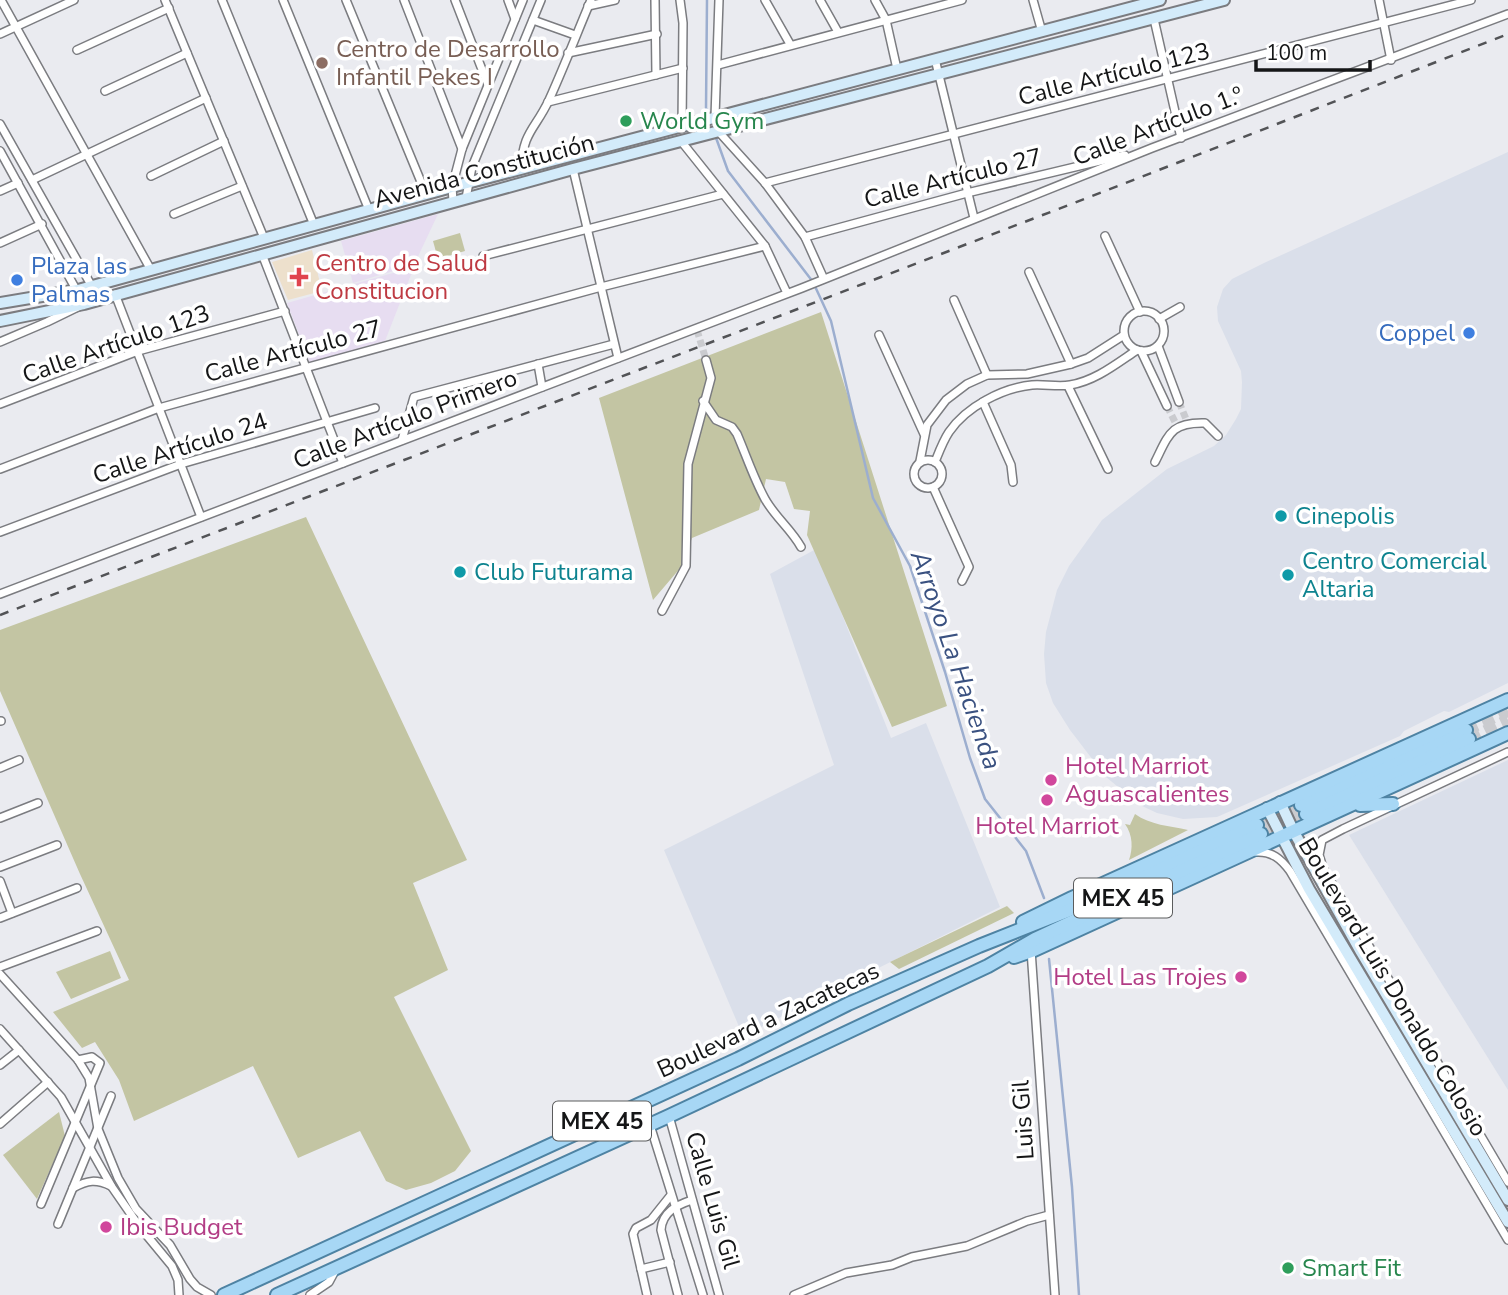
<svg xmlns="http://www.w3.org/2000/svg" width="1508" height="1295" font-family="'Nunito Sans',sans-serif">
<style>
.built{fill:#dadfea}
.education{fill:#e7ddf1}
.medical{fill:#ede0cc}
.green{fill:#c3c5a3}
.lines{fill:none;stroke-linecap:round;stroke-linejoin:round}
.stream{stroke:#9caecf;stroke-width:2.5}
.street-tunnel{stroke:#cacbcf;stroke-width:7;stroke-dasharray:7 3.5;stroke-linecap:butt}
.primary-tunnel{stroke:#cacbcf;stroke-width:12;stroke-dasharray:12 6;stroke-linecap:butt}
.street-casing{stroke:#7b7c80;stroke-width:10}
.secondary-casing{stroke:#7b7c80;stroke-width:14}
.primary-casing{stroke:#4e83a3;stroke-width:16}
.street{stroke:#fff;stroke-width:7}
.secondary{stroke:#d3ebfa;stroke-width:10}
.primary{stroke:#a7d7f5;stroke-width:12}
.rail{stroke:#525356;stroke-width:2.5;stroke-dasharray:9 9;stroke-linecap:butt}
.education-dot{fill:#8d6e63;stroke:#fff;stroke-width:2.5}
.leisure-dot{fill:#2e9e5b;stroke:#fff;stroke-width:2.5}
.health-dot{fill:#e0444e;stroke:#fff;stroke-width:2.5}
.shop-dot{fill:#3f7fe0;stroke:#fff;stroke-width:2.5}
.culture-dot{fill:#0f9aa8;stroke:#fff;stroke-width:2.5}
.hotel-dot{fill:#d1479c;stroke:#fff;stroke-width:2.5}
.labels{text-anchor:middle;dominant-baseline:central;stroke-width:7;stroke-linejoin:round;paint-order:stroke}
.shield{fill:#fff;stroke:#5b5c5d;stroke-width:2}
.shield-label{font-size:23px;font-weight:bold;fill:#151617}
.education-label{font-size:24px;fill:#785e54;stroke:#fff;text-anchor:start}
.street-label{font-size:24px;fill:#151617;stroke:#fff}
.leisure-label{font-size:24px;fill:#27864d;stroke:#fff;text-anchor:start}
.health-label{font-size:24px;fill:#be3a42;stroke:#fff;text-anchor:start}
.shop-label{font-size:24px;fill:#366cbe;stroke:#fff;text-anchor:start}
.culture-label{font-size:24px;fill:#0d838f;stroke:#fff;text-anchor:start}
.hotel-label{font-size:24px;fill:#b23c85;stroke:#fff;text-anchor:start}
.water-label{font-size:26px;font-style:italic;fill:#3a5180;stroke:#fff}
</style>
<rect width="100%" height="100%" fill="#eaebf0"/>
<g class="built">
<polygon points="1508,152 1508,683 1449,712 1444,711 1404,731 1400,736 1217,817 1183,819 1157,813 1140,805 1106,777 1070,730 1053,703 1046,683 1044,654 1046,632 1057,590 1069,566 1102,520 1167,469 1214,446 1226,435 1236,419 1241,409 1242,382 1241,371 1218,321 1217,307 1223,289 1232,279 1264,263"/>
<polygon points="816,549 891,738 926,723 1000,907 743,1036 664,850 834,765 770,574"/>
<polygon points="1508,760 1508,1090 1349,835"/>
</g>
<g class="education">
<polygon points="438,214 414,265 353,283 341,241"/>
<polygon points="414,267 385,341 310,363 287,303"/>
</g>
<polygon class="medical" points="312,250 322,291 288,300 272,262"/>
<g class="green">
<polygon points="460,233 465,251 438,259 433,241"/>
<polygon points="821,312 947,706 892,727 807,535 810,511 794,509 785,482 766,479 759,510 692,538 682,566 653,600 599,398"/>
<polygon points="306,517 467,860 413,883 448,970 394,997 471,1151 455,1171 431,1183 406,1190 386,1181 360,1131 298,1158 253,1066 134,1121 119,1080 95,1042 82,1048 53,1012 129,980 80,874 0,691 0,630"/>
<path d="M 1135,814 C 1150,825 1170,826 1188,830 L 1129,860 C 1133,849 1133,835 1125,824 L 1130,825 Z"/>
<polygon points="1007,906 1014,913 899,969 890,962"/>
<polygon points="110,951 121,978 71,999 56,972"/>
<polygon points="59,1112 65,1136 37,1199 3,1155"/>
</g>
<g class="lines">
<g class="stream">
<polyline points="707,0 706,108 709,115"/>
<polyline points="715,135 728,171 813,282 831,321 873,498 910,566 945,672 970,758 985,799 1026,851 1044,898"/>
<polyline points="1049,959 1072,1187 1079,1295"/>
</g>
<g class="street-tunnel">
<polyline points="697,330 706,360"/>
<polyline points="1179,402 1186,419"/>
<polyline points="1167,406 1176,424"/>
</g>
<g class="primary-tunnel">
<polyline points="1466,730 1508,711"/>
<polyline points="1469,739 1508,720"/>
<polyline points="1257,825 1301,805"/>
<polyline points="1261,834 1306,814"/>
</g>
<defs>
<g id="street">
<polyline points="1,0 151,270"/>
<polyline points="165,0 264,238"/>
<polyline points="222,0 314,225"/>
<polyline points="283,0 369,210"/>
<polyline points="346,0 426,194"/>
<polyline points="404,0 462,149"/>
<polyline points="455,0 488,85"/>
<polyline points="508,0 515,19"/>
<polyline points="655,0 656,75"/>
<polyline points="680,0 683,23 682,126"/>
<polyline points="765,0 790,44"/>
<polyline points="820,0 838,32"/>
<polyline points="875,0 886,20 897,69"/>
<polyline points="1033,0 1042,32"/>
<polyline points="1379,0 1391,60"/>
<polyline points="588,6 615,0"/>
<polyline points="1154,19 1181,138"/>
<polyline points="533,20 575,35"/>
<polyline points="0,34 74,0"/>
<polyline points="77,50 169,8"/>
<polyline points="568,53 657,34"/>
<polyline points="935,59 974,218"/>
<polyline points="718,65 962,0"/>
<polyline points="105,91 187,53"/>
<polyline points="548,102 683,68"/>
<polyline points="715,117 719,0"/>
<polyline points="0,124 99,299"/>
<polyline points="718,131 765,183 805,237 823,277"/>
<polyline points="681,141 765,246 787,293"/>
<polyline points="0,151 84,304 47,322 0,342"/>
<path d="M 521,169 C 523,131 535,130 549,100 C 564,67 577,33 591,0"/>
<polyline points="573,169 618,358"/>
<polyline points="151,176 224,141"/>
<polyline points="32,180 206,98"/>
<polyline points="765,183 1471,0"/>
<polyline points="0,191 18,183"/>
<polyline points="466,198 472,167 541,0"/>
<polyline points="453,201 452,187 462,149 523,0"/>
<polyline points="174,214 242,186"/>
<polyline points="1105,236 1140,312"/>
<polyline points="805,237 967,193 1125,155"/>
<polyline points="0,243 42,224"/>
<polyline points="262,254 343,463"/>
<polyline points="483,256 723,194"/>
<polyline points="1029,272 1071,364"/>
<polyline points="115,294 201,517"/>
<polyline points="954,300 987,375"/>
<circle cx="1144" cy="331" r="20"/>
<polyline points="1159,319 1180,307"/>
<polyline points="879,335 924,434"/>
<polyline points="1158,346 1179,402"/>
<polyline points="1141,351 1167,406"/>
<polyline points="538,364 542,387"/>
<polyline points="1068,386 1108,469"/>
<path d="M 703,401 L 716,420 L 732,427 L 737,434 C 746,455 754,479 765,499 C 775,517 791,529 801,547"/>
<polyline points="983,402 1011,465 1013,482"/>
<polyline points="0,404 138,351 285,311"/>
<polyline points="402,440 414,397 614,344"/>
<circle cx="928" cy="474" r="14"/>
<polyline points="920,461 927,425 946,400 967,384 987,375 1027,374 1071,364 1088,358 1124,335"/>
<path d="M 935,462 C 939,452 943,441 949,432 C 966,407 1002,388 1032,385 C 1044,384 1058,387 1070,385 C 1095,381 1116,364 1137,350"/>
<path d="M 1155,462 C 1169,434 1171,422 1205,423 L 1218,436"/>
<polyline points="0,469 159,408 601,287 765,246"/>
<polyline points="933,487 969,567 962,581"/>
<polyline points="0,532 181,464 375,408"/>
<polyline points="0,594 802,288 1152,148 1508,14"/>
<polyline points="662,611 686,566 688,464 711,378 706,360"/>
<polyline points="0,721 1,721"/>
<polyline points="1508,752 1343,829 1322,840 1319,855 1323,868 1508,1182"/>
<polyline points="0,768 19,760"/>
<polyline points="0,818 38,803"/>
<path d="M 1256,852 C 1272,851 1281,859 1290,871 L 1508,1240"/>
<polyline points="0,867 57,845"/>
<polyline points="0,881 12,913"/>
<polyline points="0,918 77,888"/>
<polyline points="1031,950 1055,1295"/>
<polyline points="0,967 97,931"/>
<polyline points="0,974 78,1060 89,1078 98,1129 118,1178 136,1209 170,1245 190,1279 197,1287 211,1295"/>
<polyline points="0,1029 61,1097 112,1187 139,1226 172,1266 178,1280 179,1295"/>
<polyline points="0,1065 19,1050"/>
<polyline points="669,1116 719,1295"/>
<polyline points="0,1124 48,1082"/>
<polyline points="650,1125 703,1295"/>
<path d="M 73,1188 C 88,1180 96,1179 111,1186"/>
<polyline points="41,1204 100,1063 92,1057 78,1060"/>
<polyline points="58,1224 111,1096"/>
<polyline points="641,1269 670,1262"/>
<polyline points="310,1295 329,1282 336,1269"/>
<polyline points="647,1295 633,1234 636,1228 651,1220 671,1195"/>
<path d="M 678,1295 L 661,1230 C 662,1212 677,1205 692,1200"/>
<polyline points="794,1295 846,1273 892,1265 912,1257 967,1246 1027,1221 1049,1215"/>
</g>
<g id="secondary">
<polyline points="0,303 78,290 452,187 1160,0"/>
<polyline points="0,321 84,304 573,169 1224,0"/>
<polyline points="1280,802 1294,832 1361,952 1508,1200"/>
<polyline points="1267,808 1309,889 1508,1222"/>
</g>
<g id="primary">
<polyline points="1301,805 1466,730"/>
<polyline points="1360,805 1393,804"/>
<polyline points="1306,814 1469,739"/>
<polyline points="1023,922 1072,898 1508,700"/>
<polyline points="1014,957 1034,950 1508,733"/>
<polyline points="224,1295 738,1059 848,1004 979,946 1095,900 1257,825"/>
<polyline points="277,1295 669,1116 988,966 1035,939 1261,834"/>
</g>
</defs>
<use href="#street" class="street-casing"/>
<use href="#secondary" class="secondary-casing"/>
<use href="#primary" class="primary-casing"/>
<use href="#street" class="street"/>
<use href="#secondary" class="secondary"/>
<use href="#primary" class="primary"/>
<polyline class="rail" points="0,615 1087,198 1508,34"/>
</g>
<circle class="education-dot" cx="322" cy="63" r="7"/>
<g class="leisure-dot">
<circle cx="626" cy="121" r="7"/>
<circle cx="1288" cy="1268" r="7"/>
</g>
<path class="health-dot" d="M295.5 266.5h7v7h7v7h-7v7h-7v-7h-7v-7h7z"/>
<g class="shop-dot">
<circle cx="17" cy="280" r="7"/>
<circle cx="1469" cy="333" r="7"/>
</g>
<g class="culture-dot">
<circle cx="1281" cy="516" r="7"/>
<circle cx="460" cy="572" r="7"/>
<circle cx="1288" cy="575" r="7"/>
</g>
<g class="hotel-dot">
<circle cx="1051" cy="780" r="7"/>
<circle cx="1047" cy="800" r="7"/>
<circle cx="1241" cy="977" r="7"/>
<circle cx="106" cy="1227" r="7"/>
</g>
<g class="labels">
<g class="shield">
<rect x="1074" y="878.5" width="98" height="39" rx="5"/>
<rect x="553" y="1101.5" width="98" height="39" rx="5"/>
</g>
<g class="shield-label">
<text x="1123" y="898">MEX 45</text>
<text x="602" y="1121">MEX 45</text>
</g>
<g class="education-label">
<text x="336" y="49">Centro de Desarrollo<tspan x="336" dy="28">Infantil Pekes I</tspan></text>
</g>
<g class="street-label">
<text transform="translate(1114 74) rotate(-14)">Calle Artículo 123</text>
<text transform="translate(1158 126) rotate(-21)">Calle Artículo 1.º</text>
<text transform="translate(484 171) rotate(-15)">Avenida Constitución</text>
<text transform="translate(953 178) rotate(-14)">Calle Artículo 27</text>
<text transform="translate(116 344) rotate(-19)">Calle Artículo 123</text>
<text transform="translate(293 351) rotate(-15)">Calle Artículo 27</text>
<text transform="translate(405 419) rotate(-21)">Calle Artículo Primero</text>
<text transform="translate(180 448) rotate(-18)">Calle Artículo 24</text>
<text transform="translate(1393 987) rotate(59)">Boulevard Luis Donaldo Colosio</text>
<text transform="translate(768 1020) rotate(-25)">Boulevard a Zacatecas</text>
<text transform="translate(1023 1120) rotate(-94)">Luis Gil</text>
<text transform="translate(713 1200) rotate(74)">Calle Luis Gil</text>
</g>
<g class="leisure-label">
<text x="640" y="121">World Gym</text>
<text x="1302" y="1268">Smart Fit</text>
</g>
<g class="health-label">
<text x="315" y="263">Centro de Salud<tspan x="315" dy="28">Constitucion</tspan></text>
</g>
<g class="shop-label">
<text x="31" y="266">Plaza las<tspan x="31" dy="28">Palmas</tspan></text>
<text x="1455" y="333" text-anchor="end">Coppel</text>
</g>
<g class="culture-label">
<text x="1295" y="516">Cinepolis</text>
<text x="1302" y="561">Centro Comercial<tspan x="1302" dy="28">Altaria</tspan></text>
<text x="474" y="572">Club Futurama</text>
</g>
<g class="hotel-label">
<text x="1065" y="766">Hotel Marriot<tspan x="1065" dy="28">Aguascalientes</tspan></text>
<text x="1047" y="826" text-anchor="middle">Hotel Marriot</text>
<text x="1227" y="977" text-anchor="end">Hotel Las Trojes</text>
<text x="120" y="1227">Ibis Budget</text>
</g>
<g class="water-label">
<text transform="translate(956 660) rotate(71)">Arroyo La Hacienda</text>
</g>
</g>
<path d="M1256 60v10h114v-10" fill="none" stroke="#151617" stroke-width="3.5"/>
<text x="1266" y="60" font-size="21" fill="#151617" stroke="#ffffff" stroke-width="5" paint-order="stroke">100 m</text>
</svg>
